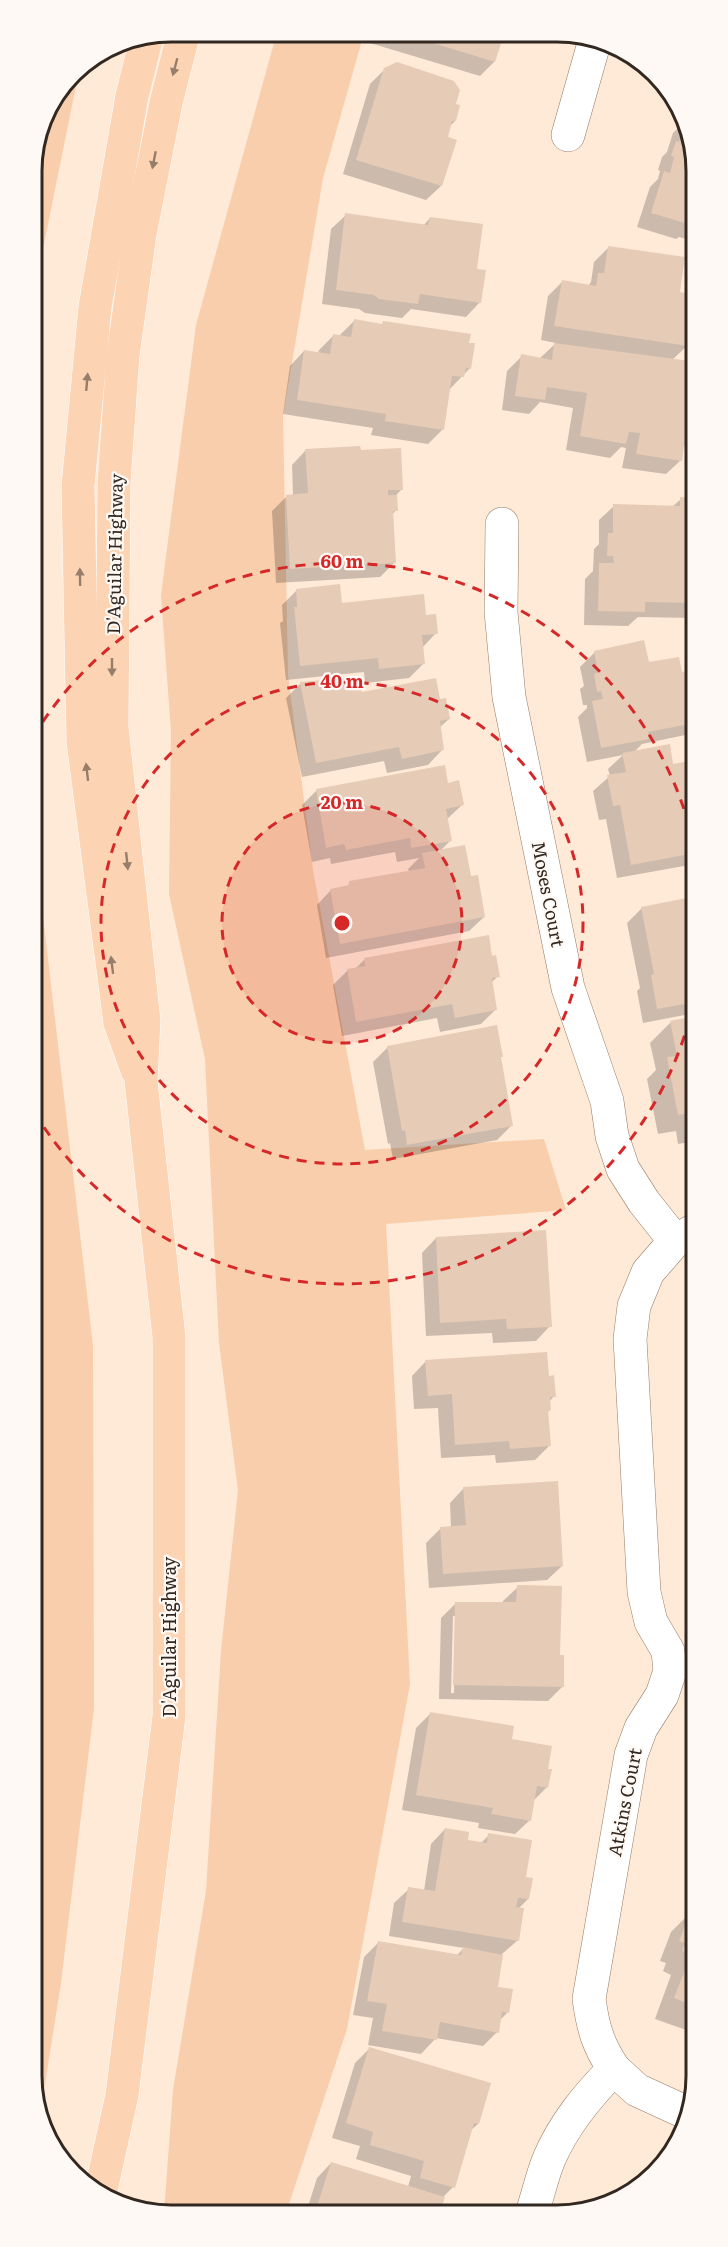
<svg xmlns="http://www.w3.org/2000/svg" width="728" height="2247" font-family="Literata,serif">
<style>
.green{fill:#f8ceac}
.shadow{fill:#0003;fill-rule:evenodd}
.building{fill:#e6cbb6}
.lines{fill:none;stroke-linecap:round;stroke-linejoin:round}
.minor-casing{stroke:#947c68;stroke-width:34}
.trunk-casing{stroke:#fff;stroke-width:34}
.minor{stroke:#fff;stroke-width:33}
.trunk{stroke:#fcd4b4;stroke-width:33}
.oneway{fill:#977e6a}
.ring{fill:none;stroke:#d62828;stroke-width:3;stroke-dasharray:10 8}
.labels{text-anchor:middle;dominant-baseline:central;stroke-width:4.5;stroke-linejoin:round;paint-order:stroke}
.street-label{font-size:18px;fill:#322820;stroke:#fff9f5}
.rim{fill:none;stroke:#322820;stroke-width:3}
.centre{fill:#d62828;stroke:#fff9f5;stroke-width:3}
.ring-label{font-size:18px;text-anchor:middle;font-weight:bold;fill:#d62828;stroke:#fff9f5;stroke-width:4.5;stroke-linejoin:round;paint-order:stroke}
</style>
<rect width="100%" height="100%" fill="#ffe9d7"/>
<g class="green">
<polygon points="277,32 364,33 323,178 283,416 288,675 313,870 365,1150 544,1139 566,1210 386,1224 410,1684 347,2029 286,2213 164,2213 173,2090 206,1891 221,1651 238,1490 219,1343 205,1059 169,894 171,732 161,595 196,325"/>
<polygon points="80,66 42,254 32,340 32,161 46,109"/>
<polygon points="33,794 38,873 93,1346 94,1708 61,1983 40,2115 34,2103"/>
</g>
<g class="shadow">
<polygon points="362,33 502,34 494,62 480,76 360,40"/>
<polygon points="385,69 454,105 455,121 449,127 446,138 455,141 441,186 426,200 343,174 370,84"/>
<polygon points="656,73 663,87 660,86"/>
<polygon points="683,123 694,144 694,241 679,237 676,239 637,227 650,187 658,179 660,171 658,170 662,157 667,152 673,133"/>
<polygon points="346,215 423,226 430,218 475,270 480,302 466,317 411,309 402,318 365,313 359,309 322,304 331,229"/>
<polygon points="609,247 678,294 694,296 694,335 687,341 687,346 672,360 690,363 694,369 694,415 691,439 683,447 681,460 666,474 622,468 626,448 621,447 610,458 566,450 573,408 540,402 529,414 502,410 507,371 522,356 539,359 556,343 541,340 548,296 562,282 588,286 591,282 594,262"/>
<polygon points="354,321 467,344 470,368 449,390 443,429 428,444 371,435 373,428 283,414 290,366 304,351 318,354 319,350 333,336 340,335"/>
<polygon points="306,450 360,452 402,489 395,496 396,510 392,515 394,563 380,577 276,583 272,511 287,496 293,496 292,465"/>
<polygon points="681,499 694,499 694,618 638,617 628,626 584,625 585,579 593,571 594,549 599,544 599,520 614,506 672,507"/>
<polygon points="296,591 340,604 425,616 436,633 422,648 423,664 409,678 365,683 364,672 286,680 280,623 283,621 282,605"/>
<polygon points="595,652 681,673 695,671 695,733 642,744 633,753 672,765 695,761 695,864 617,878 606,819 599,820 593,791 610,776 608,769 623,755 587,762 578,717 587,708 587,705 583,705 580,689 584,686 580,667"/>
<polygon points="301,683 361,693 439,701 449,719 439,728 442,750 428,765 387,773 384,761 302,777 286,698"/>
<polygon points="447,785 462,805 447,819 450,841 440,851 469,878 484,917 469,931 326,958 317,905 331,890 345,888 350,883 409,872 408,869 419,858 397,862 395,852 331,864 330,858 312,862 302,805 316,791"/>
<polygon points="642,908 688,916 695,915 695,1013 643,1023 637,991 640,988 627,923"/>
<polygon points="491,958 498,976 491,983 496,1009 481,1024 440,1032 437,1018 342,1036 333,985 347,971 355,969 364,960"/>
<polygon points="695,1018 695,1141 678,1144 676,1131 658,1134 647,1079 656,1070 650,1043 671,1022"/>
<polygon points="388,1047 499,1058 512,1125 497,1140 393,1159 390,1143 388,1144 373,1062"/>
<polygon points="436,1238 550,1326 536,1341 493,1343 492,1333 426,1336 422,1253"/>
<polygon points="695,1348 695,1386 691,1386 691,1353"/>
<polygon points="426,1361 548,1377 554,1396 549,1402 550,1410 546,1413 549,1446 535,1460 496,1463 495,1455 441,1458 438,1408 414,1409 412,1376"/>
<polygon points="464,1488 562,1566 547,1580 429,1588 426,1543 441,1528 451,1528 450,1503"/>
<polygon points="696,1536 696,1577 690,1576"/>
<path d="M 518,1587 L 558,1657 L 562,1687 L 548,1701 L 439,1699 L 441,1618 L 456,1603 L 503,1604 L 503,1601 ZM 453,1616 L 456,1616 L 454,1693 L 451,1693 Z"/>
<polygon points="430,1714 510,1740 546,1770 547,1787 533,1801 530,1820 515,1834 478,1828 479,1823 402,1810 416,1728"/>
<polygon points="696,1802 696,1819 690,1818 693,1805"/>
<polygon points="445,1829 466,1841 480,1844 489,1835 524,1879 528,1899 518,1909 518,1940 502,1954 496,1988 508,2012 499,2021 497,2032 483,2046 436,2038 421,2054 368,2045 373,2018 353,2015 364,1957 378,1943 456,1956 464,1948 389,1936 394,1903 409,1889 424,1891 431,1844"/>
<polygon points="696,1899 696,2030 692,2028 689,2031 655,2019 671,1975 663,1971 666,1963 660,1961 671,1932 687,1916 692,1903"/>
<polygon points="370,2048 478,2124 470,2131 453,2187 444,2196 439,2213 306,2213 317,2178 331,2163 408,2187 411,2176 356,2159 360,2146 332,2138 355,2063"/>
</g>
<g class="building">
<polygon points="400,33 499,34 504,34 495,62"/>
<polygon points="397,62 454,81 460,90 456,104 460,105 456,121 452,121 448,137 457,140 442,186 356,160 384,68"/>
<polygon points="684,126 694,144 692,225 651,213 664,171 670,173 674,157 671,156 676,141 679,142"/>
<polygon points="345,213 428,225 430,217 483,224 477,269 486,270 481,303 420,294 418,304 379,299 374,295 336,290"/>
<polygon points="608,246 685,257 680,292 694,295 694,328 691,328 688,346 554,326 562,280 596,286 598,273 604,273"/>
<polygon points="354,319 382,324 383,321 471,334 469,343 475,343 471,369 466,368 464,377 452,376 444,430 385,421 386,414 297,400 304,350 330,354 333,334 351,337"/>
<polygon points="554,343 690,361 694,367 694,425 692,439 685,439 682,461 636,454 640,433 629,432 626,444 580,436 587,393 547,387 545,400 515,396 521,354 552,360"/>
<polygon points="360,446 361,450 401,448 403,490 388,490 388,495 397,495 398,511 393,511 396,563 290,569 286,495 308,493 305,449"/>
<polygon points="680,497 694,498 694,603 645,602 645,612 598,611 599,563 614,563 613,556 607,556 608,533 613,533 613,504 680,506"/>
<polygon points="340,584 342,603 424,594 426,615 436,614 438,634 422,635 425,664 379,669 378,658 300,666 294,607 297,607 296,589"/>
<polygon points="644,640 649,662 679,657 682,672 695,669 695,723 648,732 649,739 601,748 592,701 603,699 601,691 597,692 594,674 598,672 594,651"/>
<polygon points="360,677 362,692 436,678 440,699 446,698 450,719 440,721 444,750 402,759 399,747 316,763 300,682"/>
<polygon points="670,744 673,764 695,760 695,853 631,865 620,805 613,806 607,775 626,772 622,753"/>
<polygon points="445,765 448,783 459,780 464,805 446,809 452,841 411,848 410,838 346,850 344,844 326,848 316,789"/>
<polygon points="465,845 471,876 478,875 485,917 340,944 330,889 349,885 349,881 425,868 422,853"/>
<polygon points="687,898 690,914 695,913 695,1002 657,1009 651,975 654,974 641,907"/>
<polygon points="489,935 492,956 496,955 500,977 492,978 497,1010 455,1018 452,1004 356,1022 347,969 365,966 364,958"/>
<polygon points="695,1016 695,1112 678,1115 667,1057 677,1056 670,1021"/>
<polygon points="497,1025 503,1057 501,1057 513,1126 407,1145 405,1130 402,1131 387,1046"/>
<polygon points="546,1230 552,1327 507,1329 506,1319 440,1323 436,1237"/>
<polygon points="547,1352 549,1376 554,1375 556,1397 550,1397 551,1410 548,1410 551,1446 510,1449 509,1441 455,1445 452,1394 428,1396 425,1360"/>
<polygon points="558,1481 563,1566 443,1574 440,1527 466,1525 463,1487"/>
<polygon points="517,1585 562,1586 560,1655 564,1655 564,1687 453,1685 455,1602 516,1602"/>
<polygon points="430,1712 514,1726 512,1739 552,1746 548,1769 552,1769 548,1788 537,1786 531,1821 491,1814 493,1808 416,1795"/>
<polygon points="445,1828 469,1832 468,1840 487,1843 488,1833 532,1840 526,1877 533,1878 529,1899 518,1898 516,1907 524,1908 519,1941 402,1922 408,1887 435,1891"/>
<polygon points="691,1910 696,1912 696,2007 674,1998 691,1954 682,1951 685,1943 679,1941"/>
<polygon points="378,1941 461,1955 463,1947 503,1955 498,1987 513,1989 509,2013 502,2012 499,2033 440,2022 437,2040 382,2031 387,2004 367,2001"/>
<polygon points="369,2047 491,2083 479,2124 474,2123 455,2188 420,2178 424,2161 370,2145 373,2132 346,2123"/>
<polygon points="331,2162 445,2197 440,2213 315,2213"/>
</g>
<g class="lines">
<defs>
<g id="minor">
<polyline points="568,135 595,40"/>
<polyline points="502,524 501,612 509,697 568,988 607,1101 612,1136 623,1169 644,1202 675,1241"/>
<polyline points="614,2069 637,2090 685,2112"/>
<path d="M 532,2213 C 538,2195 542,2176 549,2159 C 564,2124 587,2096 614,2069 C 598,2045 593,2028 589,1999 L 631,1755 L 641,1728 L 662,1695 L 670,1671 L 668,1651 L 651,1622 L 644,1592 L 630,1339 L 634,1306 L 648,1272 L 675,1241 L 695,1230"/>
</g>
<g id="trunk">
<polyline points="137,1070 120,1023 83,742 78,486 95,307 132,96 147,36"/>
<polyline points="101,2190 122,2095 169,1716 169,1337 141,1081 144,1021 112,727 114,483 123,355 140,234 166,103 184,32"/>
</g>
</defs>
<use href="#minor" class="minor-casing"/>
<use href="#trunk" class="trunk-casing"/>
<use href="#minor" class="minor"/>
<use href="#trunk" class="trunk"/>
</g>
<defs><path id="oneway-solid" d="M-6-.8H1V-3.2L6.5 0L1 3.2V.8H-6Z" transform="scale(1.5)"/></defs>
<g class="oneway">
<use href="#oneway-solid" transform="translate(175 67) rotate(105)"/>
<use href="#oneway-solid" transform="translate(154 160) rotate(101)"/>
<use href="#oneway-solid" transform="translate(87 382) rotate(-85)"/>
<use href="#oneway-solid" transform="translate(80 577) rotate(-91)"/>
<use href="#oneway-solid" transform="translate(112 667) rotate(90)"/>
<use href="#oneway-solid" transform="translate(87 772) rotate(-97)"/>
<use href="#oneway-solid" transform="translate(127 861) rotate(84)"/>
<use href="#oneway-solid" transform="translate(112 965) rotate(-97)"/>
</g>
<circle cx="342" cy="923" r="120" fill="#d62828" fill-opacity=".12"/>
<g class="ring">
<circle cx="342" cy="923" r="120"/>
<circle cx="342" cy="923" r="241"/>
<path d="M694 1001A361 361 0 0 1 34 1112M33 737A361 361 0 0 1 694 845"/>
</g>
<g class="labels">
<g class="street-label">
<text transform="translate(114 554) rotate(-89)">D'Aguilar Highway</text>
<text transform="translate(549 894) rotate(79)">Moses Court</text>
<text transform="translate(168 1637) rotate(-90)">D'Aguilar Highway</text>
<text transform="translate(624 1802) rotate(-79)">Atkins Court</text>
</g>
</g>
<path d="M0 0H728V2247H0ZM171 42H557A129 129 0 0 1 686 171V2076A129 129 0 0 1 557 2205H171A129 129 0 0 1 42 2076V171A129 129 0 0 1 171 42Z" fill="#fff9f5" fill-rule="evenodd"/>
<path class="rim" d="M171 42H557A129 129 0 0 1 686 171V2076A129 129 0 0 1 557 2205H171A129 129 0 0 1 42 2076V171A129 129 0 0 1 171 42Z"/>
<circle cx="342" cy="923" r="9" class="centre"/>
<g class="ring-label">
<text x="342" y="568">60 m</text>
<text x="342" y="688">40 m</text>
<text x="342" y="809">20 m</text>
</g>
</svg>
